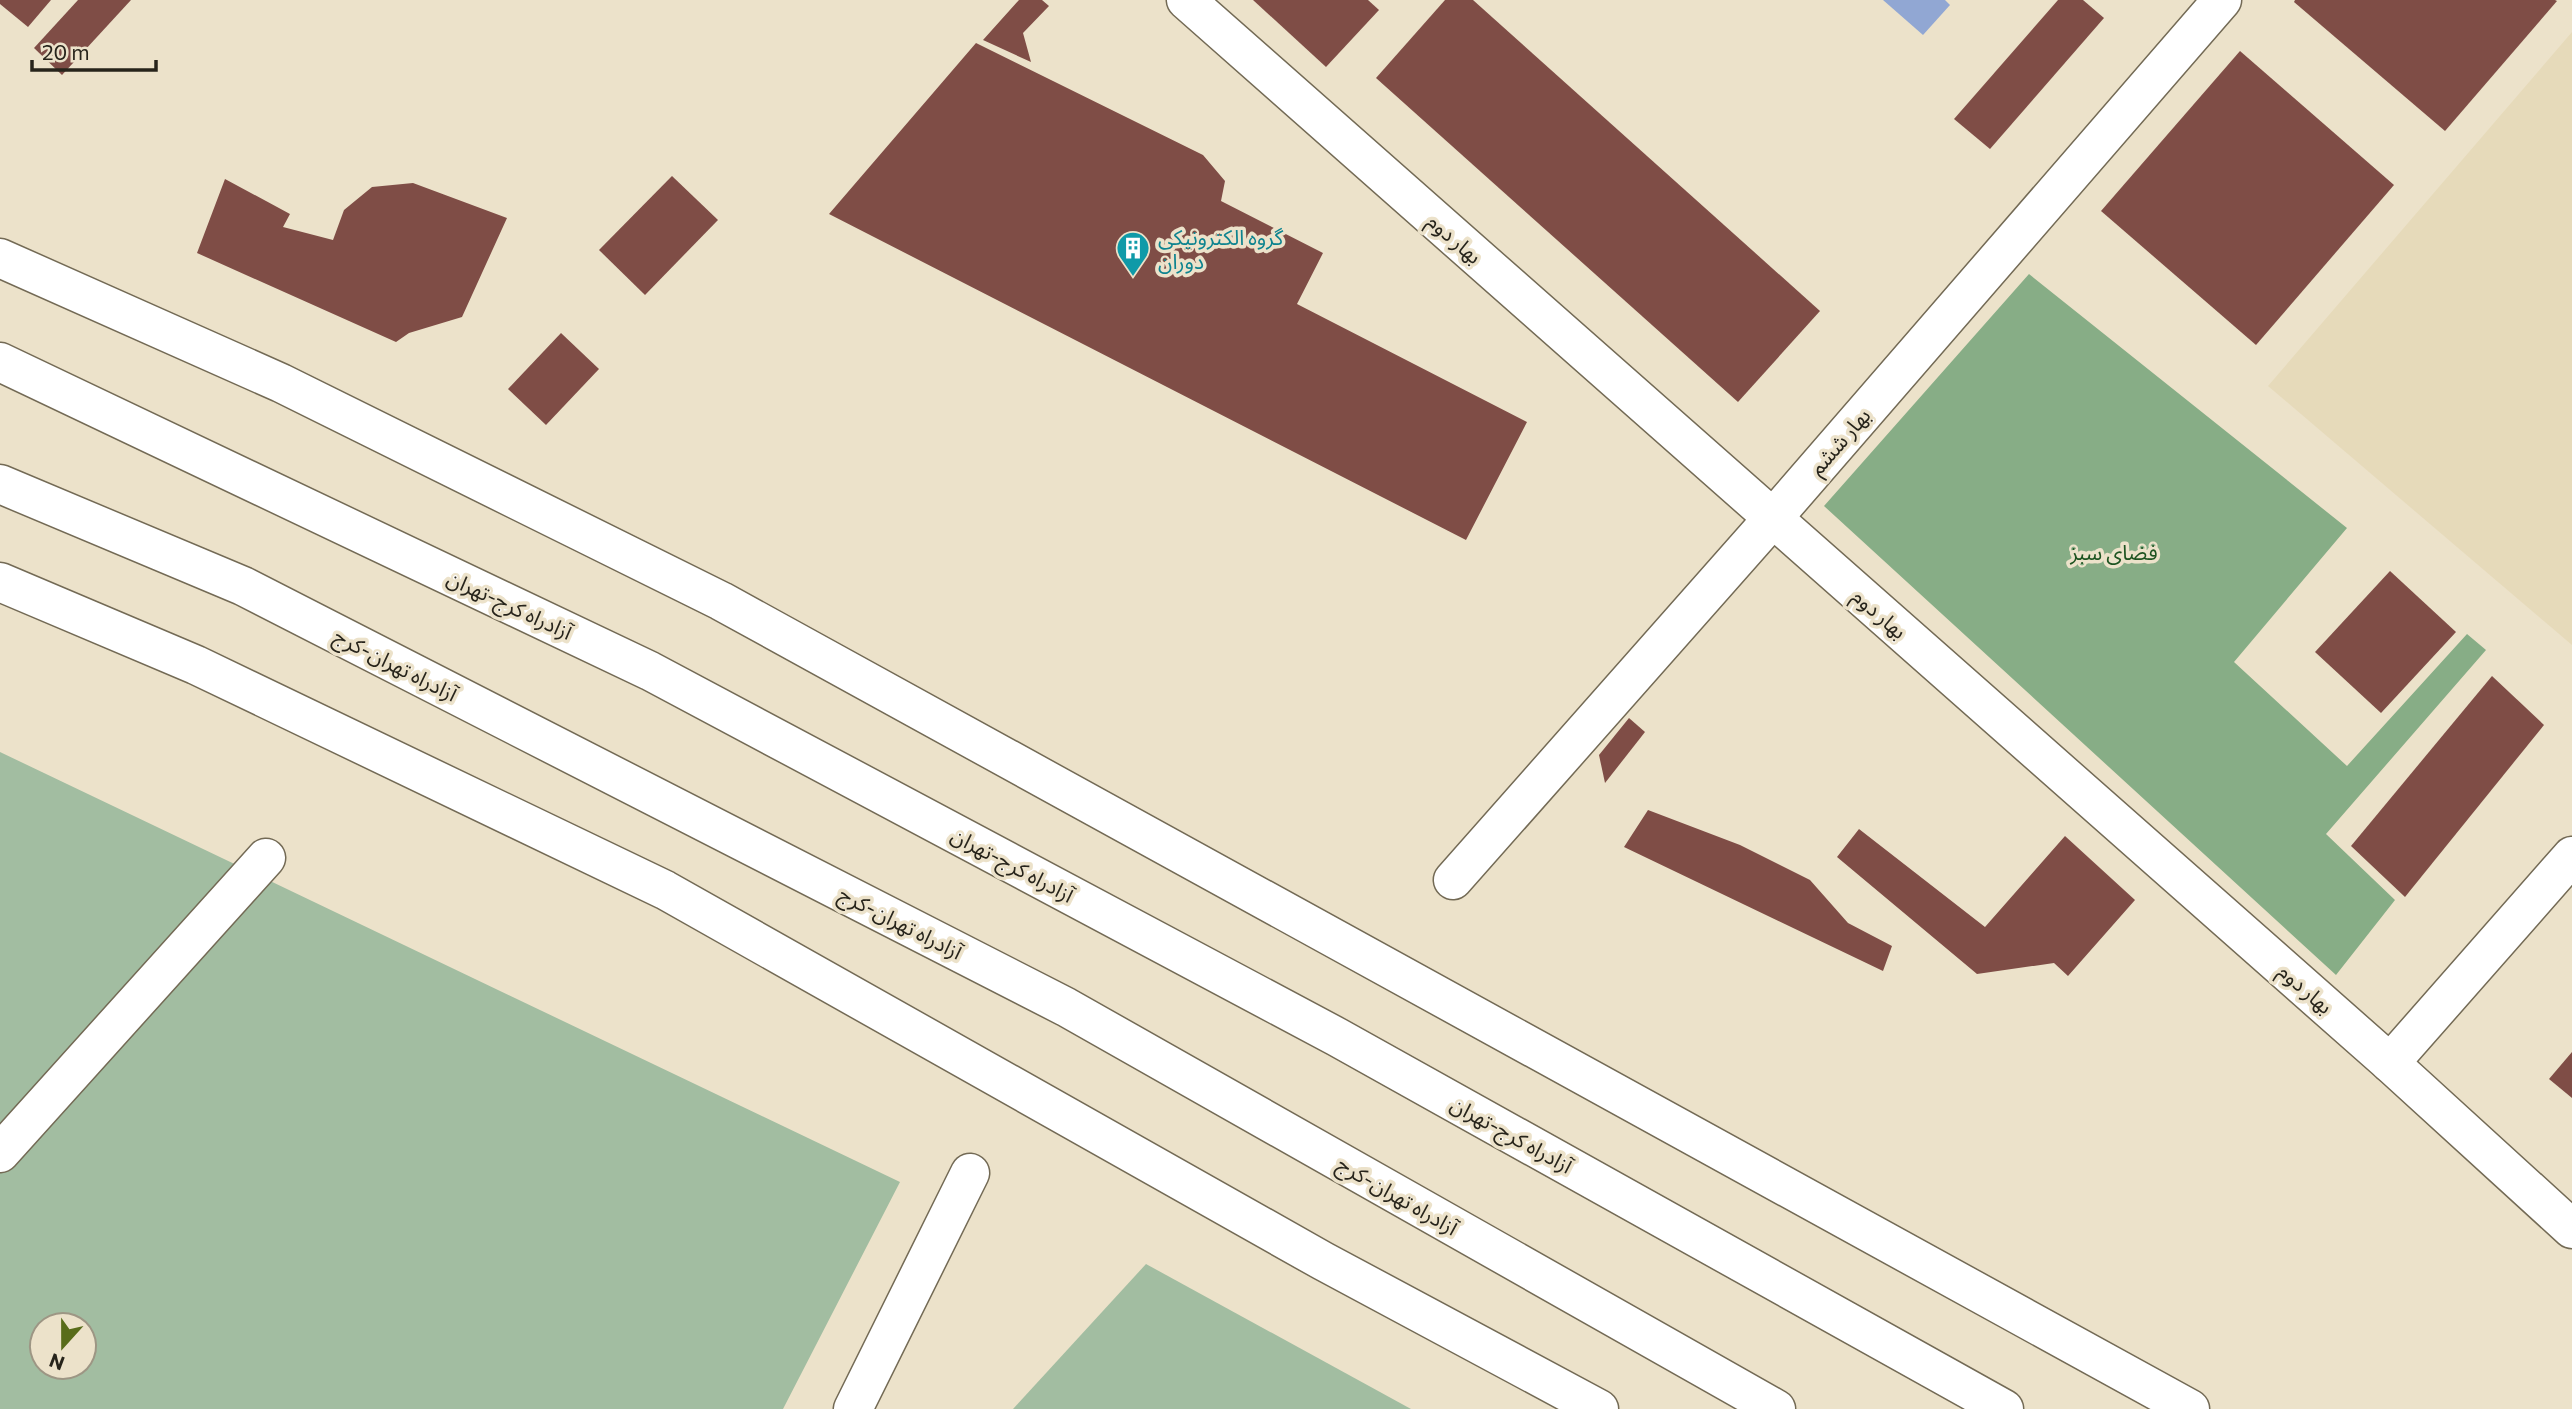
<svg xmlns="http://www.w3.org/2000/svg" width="2572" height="1409" font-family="Commissioner,'Noto Sans Arabic',sans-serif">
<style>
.built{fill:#e6daba}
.green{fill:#a2bda1;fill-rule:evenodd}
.forest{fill:#87ad86}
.water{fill:#91a7d3}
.building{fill:#7f4d46}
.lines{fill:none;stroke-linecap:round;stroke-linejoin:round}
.minor-casing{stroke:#736a55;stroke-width:41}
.highway-casing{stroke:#736a55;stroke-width:41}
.minor{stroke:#fff;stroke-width:38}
.highway{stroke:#fff;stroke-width:38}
.labels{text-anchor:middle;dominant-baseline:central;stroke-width:7;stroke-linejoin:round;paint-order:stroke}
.culture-label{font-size:21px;fill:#0d838f;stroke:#ece2ca;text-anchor:start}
.street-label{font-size:21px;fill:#27241b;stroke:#ece2ca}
.park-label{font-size:21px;fill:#1e5421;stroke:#ece2ca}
</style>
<rect width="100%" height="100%" fill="#ece2ca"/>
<polygon class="built" points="2572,32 2572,645 2268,386"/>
<g class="green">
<path d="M 0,752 L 900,1182 L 783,1409 L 0,1409 ZM 42,1325 L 84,1325 L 84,1367 L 42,1367 Z"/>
<polygon points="1146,1264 1411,1409 1013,1409"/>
</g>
<polygon class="forest" points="2029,274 2347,528 2234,662 2347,766 2467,634 2486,650 2326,834 2395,900 2336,975 1824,506"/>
<polygon class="water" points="1883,0 1945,0 1950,5 1923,35"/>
<g class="building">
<polygon points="0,0 51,0 28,27 0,4"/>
<polygon points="78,0 131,0 62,75 34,48"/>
<polygon points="1019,0 1042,0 1049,6 1023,33 1031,62 983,40"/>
<polygon points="1253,0 1368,0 1379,10 1326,67"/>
<polygon points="1445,0 1473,0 1820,311 1738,402 1376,78"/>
<polygon points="2058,0 2083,0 2104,18 1990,149 1954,119"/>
<polygon points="2295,0 2555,0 2557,1 2445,131 2294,2"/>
<polygon points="976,43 1203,155 1225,181 1221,201 1323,253 1297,304 1527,422 1466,540 829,214"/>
<polygon points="2240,51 2394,185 2256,345 2101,211"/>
<polygon points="672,176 718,220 645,295 599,250"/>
<polygon points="225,179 290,214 283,227 333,240 344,210 372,187 413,183 507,218 462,317 409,333 396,342 197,253"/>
<polygon points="561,333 599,369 546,425 508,389"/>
<polygon points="2390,571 2456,632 2381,713 2315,652"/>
<polygon points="2492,676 2544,725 2405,897 2351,846"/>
<polygon points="1629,718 1645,732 1605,783 1599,755"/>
<polygon points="1648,810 1740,845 1810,880 1848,923 1892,946 1883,971 1624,847"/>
<polygon points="1859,829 1985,927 2065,836 2135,900 2068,976 2054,963 1977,974 1837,857"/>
<polygon points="2572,1052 2572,1098 2549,1079"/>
</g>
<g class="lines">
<defs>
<g id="minor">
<polyline points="1186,0 2390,1063 2572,1229"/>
<polyline points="1453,880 1773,518 2222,0"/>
<polyline points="2390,1063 2572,856"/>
<polyline points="0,1153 266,858"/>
<polyline points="853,1409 970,1173"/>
</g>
<g id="highway">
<polyline points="0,258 281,383 721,601 2190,1409"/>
<polyline points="0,362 650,671 1337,1037 2004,1409"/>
<polyline points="0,484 243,586 1066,1007 1776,1409"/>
<polyline points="0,582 196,665 665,890 1323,1261 1599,1409"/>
</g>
</defs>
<use href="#minor" class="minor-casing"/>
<use href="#highway" class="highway-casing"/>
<use href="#minor" class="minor"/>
<use href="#highway" class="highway"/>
</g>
<defs>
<symbol id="building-pin" viewBox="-11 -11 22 30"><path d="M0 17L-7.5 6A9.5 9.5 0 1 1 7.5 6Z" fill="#0f9aa8" stroke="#ece2ca"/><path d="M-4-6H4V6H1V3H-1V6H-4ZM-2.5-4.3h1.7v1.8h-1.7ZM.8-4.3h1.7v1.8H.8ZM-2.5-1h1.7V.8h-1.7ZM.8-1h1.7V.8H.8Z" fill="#fff"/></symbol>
</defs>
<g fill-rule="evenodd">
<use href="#building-pin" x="1114" y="229" width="38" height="52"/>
</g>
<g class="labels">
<g class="culture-label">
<text x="1158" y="236">گروه الکترونیکی<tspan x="1158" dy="24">دوران</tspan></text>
</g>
<g class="street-label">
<text transform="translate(1455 238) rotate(41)">بهار دوم</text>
<text transform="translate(1839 441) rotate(-49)">بهار ششم</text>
<text transform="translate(510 604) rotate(25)">آزادراه کرج-تهران</text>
<text transform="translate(1880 613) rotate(41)">بهار دوم</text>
<text transform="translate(396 664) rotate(27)">آزادراه تهران-کرج</text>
<text transform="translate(1013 864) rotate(28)">آزادراه کرج-تهران</text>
<text transform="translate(901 922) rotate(27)">آزادراه تهران-کرج</text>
<text transform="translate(2306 988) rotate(41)">بهار دوم</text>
<text transform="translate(1512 1134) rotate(29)">آزادراه کرج-تهران</text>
<text transform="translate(1398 1195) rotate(30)">آزادراه تهران-کرج</text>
</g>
<g class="park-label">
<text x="2114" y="551">فضای سبز</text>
</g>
</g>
<g transform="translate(63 1346) rotate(201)"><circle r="33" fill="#ece2ca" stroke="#9d9684" stroke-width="2"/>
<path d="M0-5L12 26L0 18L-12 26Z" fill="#586c1a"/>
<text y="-10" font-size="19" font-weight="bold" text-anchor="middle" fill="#27241b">N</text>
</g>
<path d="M32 60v10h124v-10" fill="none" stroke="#27241b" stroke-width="3.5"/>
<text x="42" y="60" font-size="21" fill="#27241b" stroke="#ece2ca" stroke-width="5" paint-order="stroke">20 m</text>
</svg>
